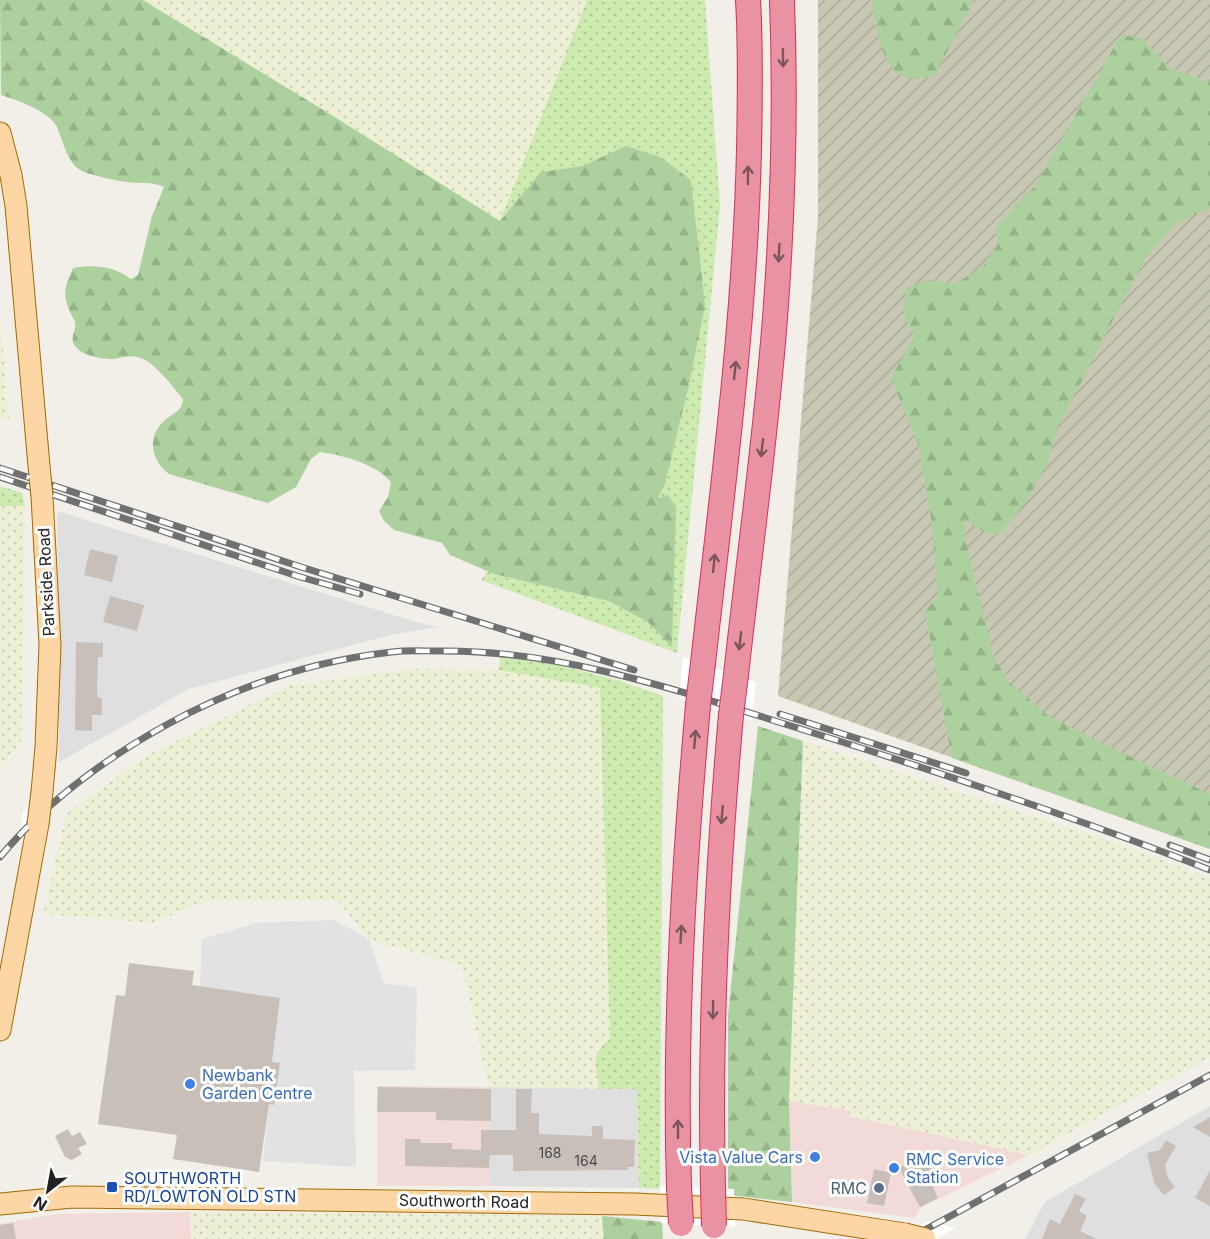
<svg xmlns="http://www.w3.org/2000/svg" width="1210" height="1239" font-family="Inter,sans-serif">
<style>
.residential{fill:#e0dfdf}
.commercial{fill:#f2dad9}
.construction{fill:url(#construction-furrows)}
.farmland{fill:url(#farmland-dots)}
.grass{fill:url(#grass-dots)}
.forest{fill:url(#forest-firs)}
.parking{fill:#e2e2e2}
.pier{fill:#fff}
.building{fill:#c7bfb8}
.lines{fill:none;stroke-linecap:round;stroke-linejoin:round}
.primary-casing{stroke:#a06b00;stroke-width:23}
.highway-casing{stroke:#dc2a67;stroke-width:26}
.primary{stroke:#fcd6a4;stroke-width:21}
.highway{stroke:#e892a2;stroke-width:24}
.rail-casing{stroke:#707070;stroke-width:7}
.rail{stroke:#fff;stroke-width:4.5;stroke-dasharray:14;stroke-linecap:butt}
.primary-bridge-casing{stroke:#a06b00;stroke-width:23;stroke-linecap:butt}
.highway-bridge-casing{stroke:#dc2a67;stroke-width:26;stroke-linecap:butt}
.primary-bridge{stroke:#fcd6a4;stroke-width:21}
.highway-bridge{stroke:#e892a2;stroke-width:24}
.oneway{stroke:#7b545c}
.shop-dot{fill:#3f7fe0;stroke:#fff;stroke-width:2}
.transit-dot{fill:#1a4fb4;stroke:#fff;stroke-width:2}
.service-dot{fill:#5c6f8a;stroke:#fff;stroke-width:2}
.labels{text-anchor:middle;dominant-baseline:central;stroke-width:6;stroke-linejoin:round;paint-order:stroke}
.number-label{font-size:14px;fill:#4b4948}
.street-label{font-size:16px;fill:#222;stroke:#fff}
.shop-label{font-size:16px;fill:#366cbe;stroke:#fff;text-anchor:start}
.transit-label{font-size:16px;fill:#164399;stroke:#fff;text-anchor:start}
.service-label{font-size:16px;fill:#4e5e75;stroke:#fff;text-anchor:end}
</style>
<defs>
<pattern id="construction-furrows" width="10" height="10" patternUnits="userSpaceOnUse" patternTransform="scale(1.5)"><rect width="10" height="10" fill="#c7c7b4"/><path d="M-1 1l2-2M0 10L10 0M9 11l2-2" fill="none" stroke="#abab9a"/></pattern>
<pattern id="farmland-dots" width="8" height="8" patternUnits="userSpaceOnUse" patternTransform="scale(1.5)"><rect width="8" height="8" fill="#eef0d5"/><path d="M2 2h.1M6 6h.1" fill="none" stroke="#ccceb7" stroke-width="1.8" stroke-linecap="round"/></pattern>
<pattern id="grass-dots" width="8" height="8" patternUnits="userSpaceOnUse" patternTransform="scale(1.5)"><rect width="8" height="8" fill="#cdebb0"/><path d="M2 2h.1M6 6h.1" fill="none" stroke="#b0c997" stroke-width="1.8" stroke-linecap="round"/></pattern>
<pattern id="forest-firs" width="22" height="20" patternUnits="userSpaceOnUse" patternTransform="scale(1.5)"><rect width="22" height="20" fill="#add19e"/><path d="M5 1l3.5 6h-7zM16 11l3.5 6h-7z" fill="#95b388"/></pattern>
</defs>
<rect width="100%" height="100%" fill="#f2efe9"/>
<g class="residential">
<polygon points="57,511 416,622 438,627 390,635 189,689 59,762"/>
<polygon points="491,1087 637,1089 639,1188 489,1186"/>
<polygon points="1210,1106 1210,1239 1025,1239 1045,1202"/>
</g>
<g class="commercial">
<polygon points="377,1086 491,1087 489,1186 377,1186"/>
<polygon points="789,1101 850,1110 849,1116 1029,1155 920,1208 914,1218 792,1202"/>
<polygon points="190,1212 191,1239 0,1239 0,1224 58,1214"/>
</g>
<polygon class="construction" points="818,0 1210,0 1210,849 778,696 818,217"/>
<g class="farmland">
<polygon points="143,0 587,0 500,221 330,114"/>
<polygon points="0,315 9,420 0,417"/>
<polygon points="0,506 25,506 21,743 0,768"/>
<polygon points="410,669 498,670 600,688 610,1040 599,1046 595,1055 599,1089 488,1087 462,966 369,939 337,900 207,901 152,923 43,914 66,814 146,756 288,686"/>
<polygon points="803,741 1122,845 1210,878 1210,1057 1029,1155 849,1115 849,1110 789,1101"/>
<polygon points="190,1212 602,1216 604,1239 191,1239"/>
</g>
<g class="grass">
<polygon points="587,0 705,0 720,205 677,653 481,580 506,548 500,221"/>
<polygon points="0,486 22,493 25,506 0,506"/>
<path d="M 501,657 L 547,662 L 617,680 L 663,696 L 660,1189 L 639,1188 L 637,1089 L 599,1089 C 597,1068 588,1053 610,1040 L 600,688 L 498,670 Z"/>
</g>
<g class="forest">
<path d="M 0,0 L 143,0 L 330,114 L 500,221 L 541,172 L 583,166 L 626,146 L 660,157 L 691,180 L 705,305 L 690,380 L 665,484 L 658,498 L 668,495 L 676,506 L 672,647 L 648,622 L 609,601 L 494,574 L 450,555 L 442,543 L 394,530 L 384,521 L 379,511 L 388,497 L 391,482 C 376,464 343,455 320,452 L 311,459 L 296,487 L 268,503 L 169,474 C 151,461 146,436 165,420 C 174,412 182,412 183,399 C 173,387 155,363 141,358 C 131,354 123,358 113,359 C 102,359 82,356 75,346 C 68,337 79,329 74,320 C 63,298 62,292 73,268 C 92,264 115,266 131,279 L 138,275 L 152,216 L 164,187 C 151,181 141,184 127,182 C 118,181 90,175 82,171 C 67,163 63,141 57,127 C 50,112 17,100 1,95 Z"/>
<path d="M 871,0 L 974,0 L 934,76 C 926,77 912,80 904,77 C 881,69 875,21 871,0 Z"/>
<polygon points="1121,35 1142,38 1170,69 1210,82 1210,208 1178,222 1145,258 1058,427 1046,465 1026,502 999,535 984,532 964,518 964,533 994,658 1009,682 1046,714 1099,742 1210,794 1210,849 952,758 925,612 938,595 931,519 918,444 891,378 915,335 904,317 906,288 928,280 955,284 982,267 998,244 995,228 1035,186"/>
<polygon points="758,726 803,741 789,1101 792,1202 728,1195 728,1015"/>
<polygon points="602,1216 662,1222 663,1239 604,1239"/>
</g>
<polygon class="parking" points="334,920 369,939 384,983 417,988 415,1070 354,1071 356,1167 263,1161 269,1104 273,1105 272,1062 280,998 200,987 202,939 257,923"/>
<g class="pier">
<polygon points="683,657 756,682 752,721 679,699"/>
<polygon points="55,779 52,812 19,842 23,811"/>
<polygon points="660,1186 734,1189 735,1227 661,1223"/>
<polygon points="928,1221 955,1228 936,1239 897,1239"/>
</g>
<g class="building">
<polygon points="90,549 118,556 112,582 84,575"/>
<polygon points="110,596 144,605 137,631 103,622"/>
<polygon points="76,642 103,643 103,657 98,657 97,691 98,698 102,698 102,715 92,715 92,731 75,730"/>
<polygon points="129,963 194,971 192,985 280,998 272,1062 280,1063 274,1105 269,1104 259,1172 173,1159 177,1135 98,1124 116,995 125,996"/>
<polygon points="378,1087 491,1089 491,1121 436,1120 436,1112 377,1112"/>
<polygon points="516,1089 532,1089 531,1113 539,1113 539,1134 592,1136 592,1126 603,1126 603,1139 635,1140 634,1167 628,1167 628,1170 513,1171 513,1155 490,1155 489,1168 405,1166 405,1139 421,1139 420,1143 452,1143 452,1149 481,1150 481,1130 516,1130"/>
<polygon points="1210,1117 1210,1137 1193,1127"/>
<polygon points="68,1129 72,1136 80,1132 87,1144 78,1148 82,1154 72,1160 65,1157 55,1136"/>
<polygon points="1166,1140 1176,1146 1165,1165 1168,1178 1175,1187 1164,1195 1154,1183 1147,1153 1160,1150"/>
<polygon points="926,1158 937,1182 932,1185 938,1198 920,1207 899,1168 918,1159"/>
<polygon points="874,1169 891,1173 884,1206 867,1203"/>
<polygon points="1210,1170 1210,1206 1195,1198"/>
<polygon points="1075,1194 1086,1199 1079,1211 1087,1216 1080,1231 1097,1239 1042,1239 1050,1219 1060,1224"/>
<polygon points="13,1223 16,1239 0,1239 0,1225"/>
</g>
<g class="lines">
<defs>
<g id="primary">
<polyline points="0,133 11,175 16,206 40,477"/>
<polyline points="42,496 50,645 46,747 42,792"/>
<polyline points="0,1030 38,824"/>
<polyline points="0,1204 72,1197 635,1204 743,1209 905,1234"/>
</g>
<g id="highway">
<path d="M 703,663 C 722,493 745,322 749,150 C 750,101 751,50 748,0"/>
<path d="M 736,675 C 749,556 766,437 775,318 C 783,212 786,106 782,0"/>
<path d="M 679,1187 C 674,1026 684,865 698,705"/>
<path d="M 713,1188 C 709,1029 717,874 731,715"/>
</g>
</defs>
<use href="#primary" class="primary-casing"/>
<use href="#highway" class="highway-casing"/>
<use href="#primary" class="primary"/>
<use href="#highway" class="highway"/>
<defs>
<g id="rail">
<polyline points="0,468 301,567 634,670"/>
<polyline points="0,477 297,576 360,594"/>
<polyline points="780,714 966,773"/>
<polyline points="1170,845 1210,860"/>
<path d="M 0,857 C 46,802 106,758 168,724 C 237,686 313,661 392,652 C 407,650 422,651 437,651 C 569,649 696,697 820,735 C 951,776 1082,820 1210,870"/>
<polyline points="908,1239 1210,1075"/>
</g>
</defs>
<use href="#rail" class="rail-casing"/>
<use href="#rail" class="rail"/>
<defs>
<g id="primary-bridge">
<polyline points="40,477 42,496"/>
<polyline points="38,824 42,792"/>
<polyline points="905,1234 925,1239"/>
</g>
<g id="highway-bridge">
<polyline points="698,705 703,663"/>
<polyline points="731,715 736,675"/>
<polyline points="679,1187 681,1224"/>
<polyline points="713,1188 714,1226"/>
</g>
</defs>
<use href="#primary-bridge" class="primary-bridge-casing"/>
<use href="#highway-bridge" class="highway-bridge-casing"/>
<use href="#primary-bridge" class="primary-bridge"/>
<use href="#highway-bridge" class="highway-bridge"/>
</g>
<defs><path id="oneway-shaft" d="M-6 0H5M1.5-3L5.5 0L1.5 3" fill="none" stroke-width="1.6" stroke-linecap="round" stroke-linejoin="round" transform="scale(1.5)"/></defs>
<g class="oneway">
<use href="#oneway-shaft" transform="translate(783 58) rotate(89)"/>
<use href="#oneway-shaft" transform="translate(748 175) rotate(-89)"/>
<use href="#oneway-shaft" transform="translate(779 253) rotate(93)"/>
<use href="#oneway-shaft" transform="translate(735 370) rotate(-84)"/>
<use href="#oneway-shaft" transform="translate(762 448) rotate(97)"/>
<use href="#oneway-shaft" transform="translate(714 563) rotate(-84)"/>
<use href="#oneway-shaft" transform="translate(740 641) rotate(97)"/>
<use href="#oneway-shaft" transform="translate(695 739) rotate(-85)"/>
<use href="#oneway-shaft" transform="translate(722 815) rotate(95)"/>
<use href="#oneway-shaft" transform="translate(681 934) rotate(-87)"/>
<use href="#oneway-shaft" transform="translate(713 1010) rotate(91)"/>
<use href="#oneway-shaft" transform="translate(678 1129) rotate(-90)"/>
</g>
<g class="shop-dot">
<circle cx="190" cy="1084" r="6"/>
<circle cx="815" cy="1157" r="6"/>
<circle cx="894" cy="1168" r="6"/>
</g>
<rect class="transit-dot" x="106" y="1181" width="12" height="12" rx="3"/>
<circle class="service-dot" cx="879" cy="1188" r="6"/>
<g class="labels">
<g class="number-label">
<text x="550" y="1152">168</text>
<text x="586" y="1160">164</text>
</g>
<g class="street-label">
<text transform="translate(46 582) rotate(-93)">Parkside Road</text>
<text transform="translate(464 1201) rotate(1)">Southworth Road</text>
</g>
<g class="shop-label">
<text x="202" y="1075">Newbank<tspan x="202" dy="18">Garden Centre</tspan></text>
<text x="803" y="1157" text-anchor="end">Vista Value Cars</text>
<text x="906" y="1159">RMC Service<tspan x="906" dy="18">Station</tspan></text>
</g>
<g class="transit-label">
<text x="124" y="1178">SOUTHWORTH<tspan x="124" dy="18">RD/LOWTON OLD STN</tspan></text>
</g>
<g class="service-label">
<text x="867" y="1188">RMC</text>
</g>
</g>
<g transform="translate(48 1191) rotate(211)" stroke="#ffffff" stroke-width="4.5" paint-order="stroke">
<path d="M0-4.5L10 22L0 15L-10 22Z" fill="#222222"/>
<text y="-9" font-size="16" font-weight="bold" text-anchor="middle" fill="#222222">N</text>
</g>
</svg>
